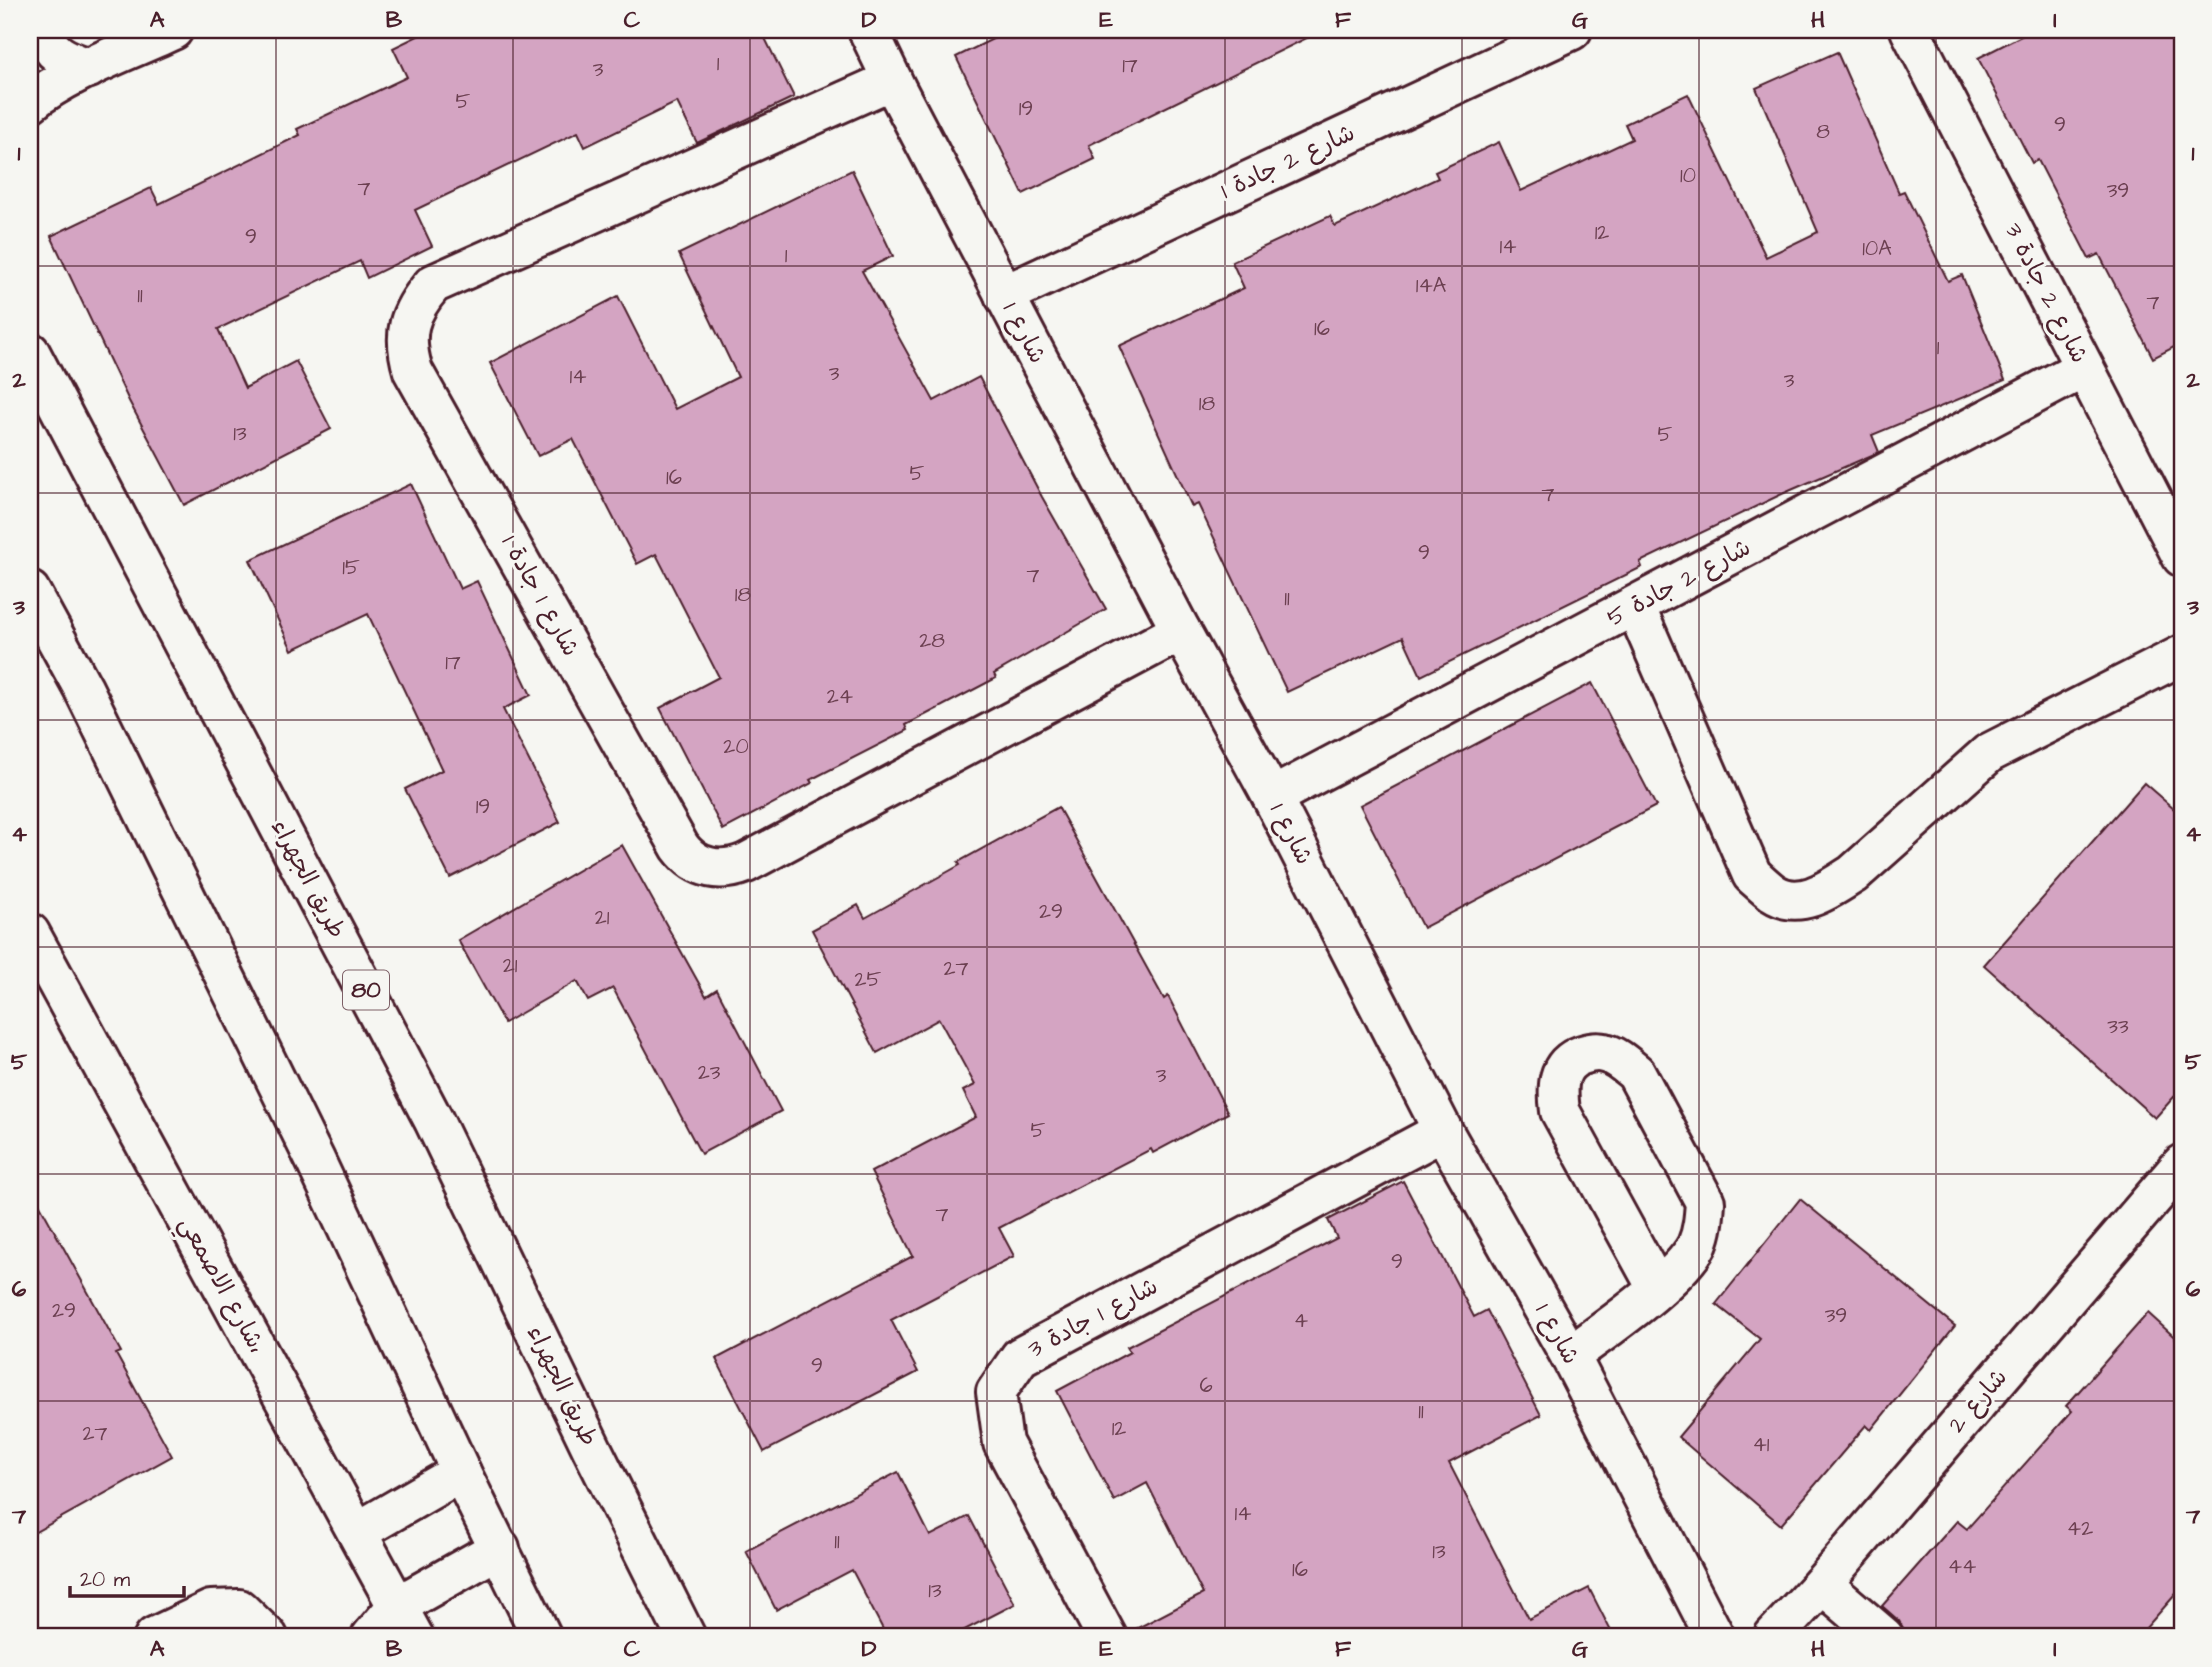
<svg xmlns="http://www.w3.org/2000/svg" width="2212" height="1667" font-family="'Architects Daughter','Playpen Sans Arabic',sans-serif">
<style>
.building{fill:#d4a4c2;stroke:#4a1f2b;stroke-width:2}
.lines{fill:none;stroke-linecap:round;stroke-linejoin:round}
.minor-casing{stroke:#4a1f2b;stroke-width:44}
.highway-casing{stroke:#4a1f2b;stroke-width:44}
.minor{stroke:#f6f6f2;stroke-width:38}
.highway{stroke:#f6f6f2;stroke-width:38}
.grid{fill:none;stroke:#4a1f2b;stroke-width:2;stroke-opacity:0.55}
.labels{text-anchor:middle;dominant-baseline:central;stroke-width:6;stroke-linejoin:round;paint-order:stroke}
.number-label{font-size:21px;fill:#6c4051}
.shield{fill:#f6f6f2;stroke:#7e6067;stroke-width:2}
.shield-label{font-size:23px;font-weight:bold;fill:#4a1f2b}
.street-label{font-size:24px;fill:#4a1f2b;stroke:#f6f6f2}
.neatline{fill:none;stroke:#4a1f2b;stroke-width:2.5}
.grid-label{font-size:23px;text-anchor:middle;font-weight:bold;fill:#4a1f2b}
</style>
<rect width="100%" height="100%" fill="#f6f6f2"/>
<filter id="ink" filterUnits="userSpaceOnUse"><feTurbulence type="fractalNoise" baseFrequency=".0143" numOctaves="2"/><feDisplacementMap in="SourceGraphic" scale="14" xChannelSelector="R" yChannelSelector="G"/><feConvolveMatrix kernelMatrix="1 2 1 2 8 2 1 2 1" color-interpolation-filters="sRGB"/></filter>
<g filter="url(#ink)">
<g class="building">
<polygon points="430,30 761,30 794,97 697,143 677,102 585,147 578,132 415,210 432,246 367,278 360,261 218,329 245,388 296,361 331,429 184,505 129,401 51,236 151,188 159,204 300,135 297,129 407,77 393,48"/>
<polygon points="1011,30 1323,30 1089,145 1095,159 1023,194 956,57"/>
<polygon points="2033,30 2182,30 2182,343 2153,358 2099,254 2089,259 2038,160 2032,163 1978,58"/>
<polygon points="1837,52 1899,193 1904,191 1948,281 1962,275 2005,380 1872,435 1879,452 1782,494 1640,562 1642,567 1421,676 1403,637 1287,692 1198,504 1192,507 1119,346 1244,288 1232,262 1330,216 1335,226 1438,178 1435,172 1499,142 1521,191 1632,139 1625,124 1688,94 1766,257 1818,232 1756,88"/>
<polygon points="852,170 893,256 862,271 934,401 979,377 1042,497 1106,609 994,674 996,678 906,725 908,730 810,780 812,783 723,830 660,708 719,677 656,554 637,564 573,439 538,456 490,363 618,296 675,409 738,377 679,254"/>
<polygon points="411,484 460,589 477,581 531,695 503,709 560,822 450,878 405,789 442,770 368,614 292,650 250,560"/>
<polygon points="1592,683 1656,806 1423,928 1360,805"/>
<polygon points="2144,783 2182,816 2182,1088 2155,1118 1984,965"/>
<polygon points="1058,807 1164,999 1168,996 1228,1113 1153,1153 1151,1149 999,1228 1014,1256 891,1320 918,1372 764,1452 716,1359 913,1256 871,1172 976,1117 963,1091 975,1085 939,1019 877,1053 812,930 858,905 865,918 960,865 958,862"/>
<polygon points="622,845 706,996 717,989 781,1111 701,1154 613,988 588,1001 577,981 504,1023 458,940"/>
<polygon points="1403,1181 1474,1317 1487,1310 1541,1415 1449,1463 1529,1619 1589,1588 1614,1637 1129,1637 1128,1633 1203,1594 1147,1483 1114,1501 1057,1391 1130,1352 1127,1347 1337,1238 1328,1220"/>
<polygon points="30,1187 121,1352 116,1354 172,1456 30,1535"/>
<polygon points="1800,1199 1955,1326 1871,1430 1866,1425 1781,1525 1678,1437 1760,1339 1716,1304"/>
<polygon points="2148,1313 2182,1344 2182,1587 2138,1637 1908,1637 1899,1621 1882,1606 1957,1521 1967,1529 2072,1411 2066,1406"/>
<polygon points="898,1472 930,1536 969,1516 1015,1604 951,1637 887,1637 852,1570 776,1610 746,1551"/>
</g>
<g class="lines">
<defs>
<g id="minor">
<path d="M 42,30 C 52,56 64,59 89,68"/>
<polyline points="868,30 897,90 1181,631 1272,797 1443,1131 1570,1356 1715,1637"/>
<polyline points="1910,30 2182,557"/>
<path d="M 892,80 L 433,284 C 408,313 402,334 413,371 L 680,847 C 697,870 721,873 746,863 L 1181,631"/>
<path d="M 30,103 C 65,73 130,50 173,30"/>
<polyline points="1004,295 1572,30"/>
<path d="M 1635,606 L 1752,875 C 1759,881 1766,888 1773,893 C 1800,911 1830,889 1853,874 L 1989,753 L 2182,655"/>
<polyline points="1272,797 2084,368"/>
<polyline points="30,933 414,1637"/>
<path d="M 1570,1356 C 1603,1331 1679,1280 1697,1245 C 1703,1231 1704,1217 1705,1202 L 1636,1073 C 1627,1066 1616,1055 1604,1053 C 1597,1051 1588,1053 1582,1055 C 1556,1064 1557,1088 1560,1111 L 1657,1288"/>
<polyline points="357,1532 461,1472"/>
<polyline points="1822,1584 1884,1637"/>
<polyline points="154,1637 211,1610 239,1609 268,1637"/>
<polyline points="371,1637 397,1606 500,1548"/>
<polyline points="1107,1637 1003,1443 996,1392 1020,1357 1443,1131"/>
<polyline points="1773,1637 1822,1584 2182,1164"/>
</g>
<g id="highway">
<polyline points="30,352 434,1121 592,1449 686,1637"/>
<polyline points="30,591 83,688 315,1160 461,1472 542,1637"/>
</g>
</defs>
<use href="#minor" class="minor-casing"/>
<use href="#highway" class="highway-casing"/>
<use href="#minor" class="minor"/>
<use href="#highway" class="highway"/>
</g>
</g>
<path class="grid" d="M 276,30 L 276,1637M 513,30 L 513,1637M 750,30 L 750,1637M 987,30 L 987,1637M 1225,30 L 1225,1637M 1462,30 L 1462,1637M 1699,30 L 1699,1637M 1936,30 L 1936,1637M 30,266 L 2182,266M 30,493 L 2182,493M 30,720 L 2182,720M 30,947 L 2182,947M 30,1174 L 2182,1174M 30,1401 L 2182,1401"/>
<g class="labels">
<g class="number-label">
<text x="718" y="63">1</text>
<text x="1130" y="65">17</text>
<text x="598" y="69">3</text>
<text x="463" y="101">5</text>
<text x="1026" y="108">19</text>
<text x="2060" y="124">9</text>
<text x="1823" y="131">8</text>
<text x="1688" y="175">10</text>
<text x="364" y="188">7</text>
<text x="2118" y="190">39</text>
<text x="1602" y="232">12</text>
<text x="251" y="236">9</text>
<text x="1508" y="246">14</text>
<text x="1877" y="248">10A</text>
<text x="786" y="255">1</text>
<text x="1431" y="285">14A</text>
<text x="140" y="295">11</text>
<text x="2153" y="302">7</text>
<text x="1322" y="328">16</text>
<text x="1938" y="347">1</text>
<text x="834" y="373">3</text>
<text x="578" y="376">14</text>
<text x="1789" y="380">3</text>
<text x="1207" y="403">18</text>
<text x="240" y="433">13</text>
<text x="1665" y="434">5</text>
<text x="917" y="473">5</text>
<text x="674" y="477">16</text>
<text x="1548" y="494">7</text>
<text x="1424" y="552">9</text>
<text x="351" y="567">15</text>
<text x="1033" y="575">7</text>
<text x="743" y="594">18</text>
<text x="1287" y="598">11</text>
<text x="932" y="640">28</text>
<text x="453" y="662">17</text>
<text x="840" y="696">24</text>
<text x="736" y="746">20</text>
<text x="483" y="806">19</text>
<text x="1051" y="911">29</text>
<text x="602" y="917">21</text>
<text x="510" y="965">21</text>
<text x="956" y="968">27</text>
<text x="868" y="979">25</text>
<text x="2118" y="1026">33</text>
<text x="709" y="1072">23</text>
<text x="1161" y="1075">3</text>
<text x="1038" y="1130">5</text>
<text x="942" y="1214">7</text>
<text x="1397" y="1261">9</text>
<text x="64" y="1310">29</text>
<text x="1836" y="1315">39</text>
<text x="1301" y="1320">4</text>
<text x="817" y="1365">9</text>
<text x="1206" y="1385">6</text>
<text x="1421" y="1411">11</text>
<text x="1119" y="1428">12</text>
<text x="95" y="1433">27</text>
<text x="1761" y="1444">41</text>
<text x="1243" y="1513">14</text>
<text x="2080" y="1528">42</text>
<text x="837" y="1541">11</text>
<text x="1439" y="1551">13</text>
<text x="1962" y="1566">44</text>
<text x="1300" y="1569">16</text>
<text x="935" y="1590">13</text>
</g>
<rect class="shield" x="343" y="970.5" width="46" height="39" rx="5"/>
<g class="shield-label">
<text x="366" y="990">80</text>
</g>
<g class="street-label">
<text transform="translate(1288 162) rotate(-25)">شارع 2 جادة 1</text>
<text transform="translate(2046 293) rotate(63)">شارع 2 جادة 3</text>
<text transform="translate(1024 333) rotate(62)">شارع 1</text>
<text transform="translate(1679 583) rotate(-28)">شارع 2 جادة 5</text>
<text transform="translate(540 596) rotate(61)">شارع 1 جادة 1</text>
<text transform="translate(1291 834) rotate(63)">شارع 1</text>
<text transform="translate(308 879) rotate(62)">طريق الجهراء</text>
<text transform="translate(222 1285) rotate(61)">شارع الاصمعي،</text>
<text transform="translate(1093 1318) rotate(-28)">شارع 1 جادة 3</text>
<text transform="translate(1557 1334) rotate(61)">شارع 1</text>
<text transform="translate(562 1386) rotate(64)">طريق الجهراء</text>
<text transform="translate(1978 1401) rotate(-49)">شارع 2</text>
</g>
</g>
<rect width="2212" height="1667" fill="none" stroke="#f6f6f2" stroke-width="77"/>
<path d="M70 1586v10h114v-10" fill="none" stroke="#4a1f2b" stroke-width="3.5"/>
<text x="80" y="1586" font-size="21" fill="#4a1f2b" stroke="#f6f6f2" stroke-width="5" paint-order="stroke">20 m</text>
<rect x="38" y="38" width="2136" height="1590" class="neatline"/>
<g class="grid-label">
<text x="157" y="27">A</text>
<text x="394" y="27">B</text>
<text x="632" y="27">C</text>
<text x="869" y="27">D</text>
<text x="1106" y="27">E</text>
<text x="1343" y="27">F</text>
<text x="1580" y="27">G</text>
<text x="1818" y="27">H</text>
<text x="2055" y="27">I</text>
<text x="19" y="160">1</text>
<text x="2193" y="160">1</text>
<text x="19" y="387">2</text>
<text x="2193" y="387">2</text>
<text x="19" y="614">3</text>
<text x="2193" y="614">3</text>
<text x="19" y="841">4</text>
<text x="2193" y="841">4</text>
<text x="19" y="1069">5</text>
<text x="2193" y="1069">5</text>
<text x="19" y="1296">6</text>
<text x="2193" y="1296">6</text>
<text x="19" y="1523">7</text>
<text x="2193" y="1523">7</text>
<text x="157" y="1656">A</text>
<text x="394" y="1656">B</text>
<text x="632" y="1656">C</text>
<text x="869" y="1656">D</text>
<text x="1106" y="1656">E</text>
<text x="1343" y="1656">F</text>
<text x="1580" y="1656">G</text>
<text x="1818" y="1656">H</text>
<text x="2055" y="1656">I</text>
</g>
</svg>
